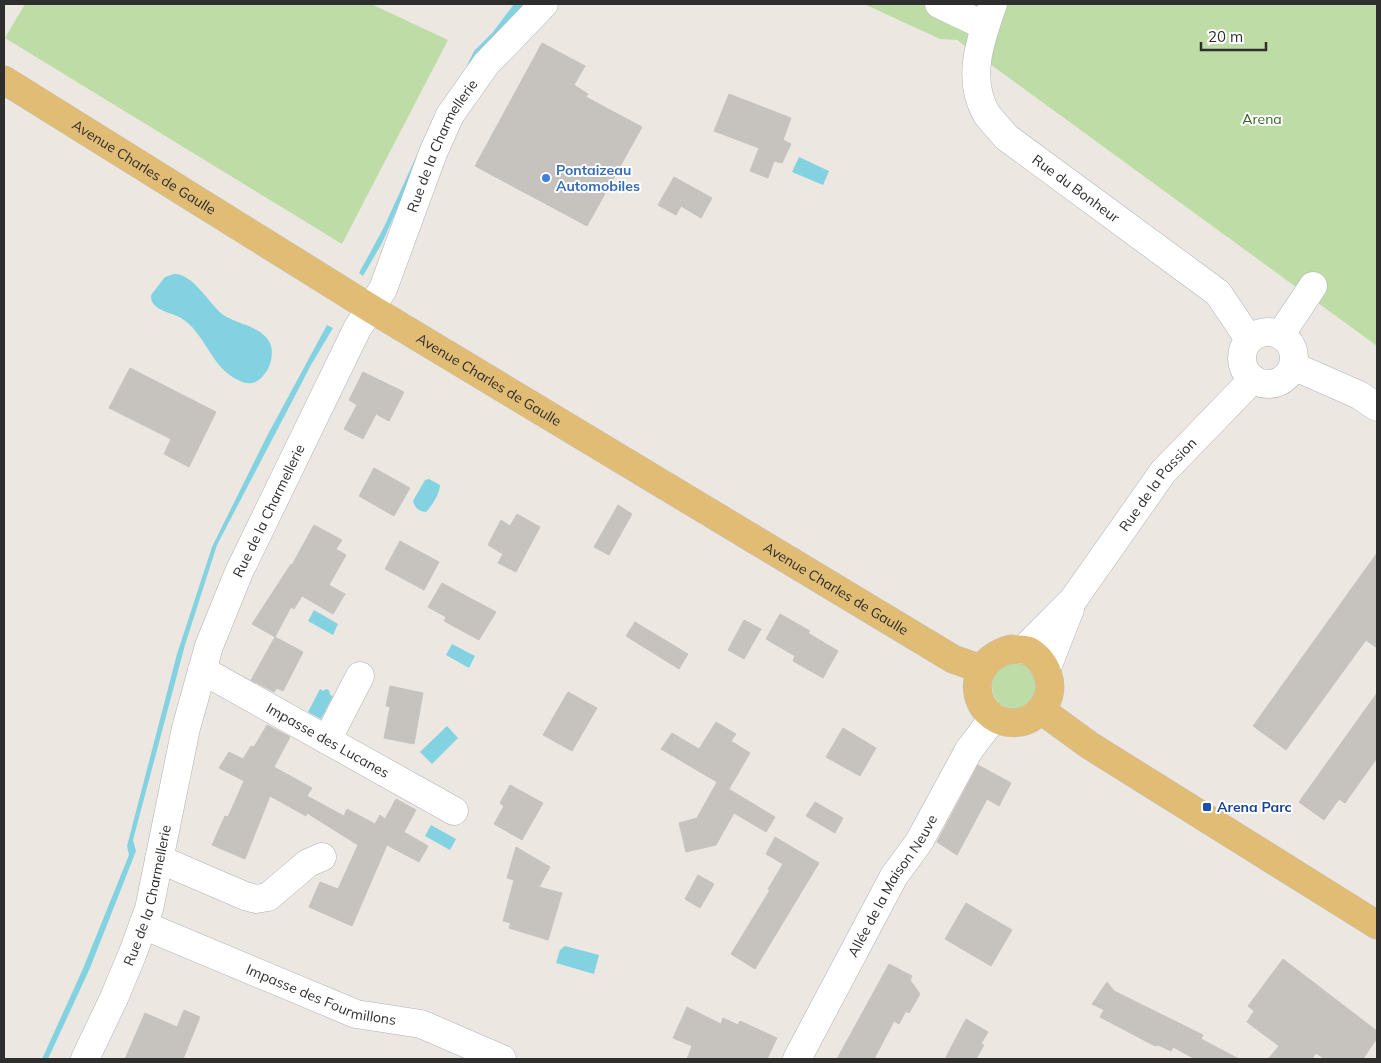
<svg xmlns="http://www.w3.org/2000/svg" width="1381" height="1063" font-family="Mulish,sans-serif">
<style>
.green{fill:#bedda6}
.water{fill:#83d2e1}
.building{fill:#c6c2bd;stroke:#c9c3bc}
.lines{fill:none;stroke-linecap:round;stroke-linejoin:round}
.minor-casing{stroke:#afb1b8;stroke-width:29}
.major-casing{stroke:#c4c4c4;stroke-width:29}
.minor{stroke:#fff;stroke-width:28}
.major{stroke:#e1bc74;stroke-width:28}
.shop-dot{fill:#3f7fe0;stroke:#fff;stroke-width:2}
.transit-dot{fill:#1a4fb4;stroke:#fff;stroke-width:2}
.labels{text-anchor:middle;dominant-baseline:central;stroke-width:4;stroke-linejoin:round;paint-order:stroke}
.park-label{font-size:14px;fill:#386425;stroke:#fff}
.street-label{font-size:14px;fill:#2e2e2e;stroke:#fff}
.shop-label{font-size:14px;font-weight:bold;fill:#366cbe;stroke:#fff;text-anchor:start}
.transit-label{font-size:14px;font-weight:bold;fill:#164399;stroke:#fff;text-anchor:start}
</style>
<rect width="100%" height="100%" fill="#ede7e2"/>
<g class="green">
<polygon points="25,4 371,4 448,40 342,244 5,38"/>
<polygon points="864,4 1377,4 1377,346 957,40 940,39"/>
<circle cx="1015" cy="686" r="23"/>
</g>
<g class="water">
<polygon points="514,4 523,4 411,178 382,243 363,276 359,273 383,229 438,109 465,70 474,51 493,32"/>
<polygon points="799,157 829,171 823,185 792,172"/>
<path d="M 174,274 C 192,273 209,303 222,314 C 237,325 261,325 270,343 C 274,352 271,365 266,372 C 258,384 249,386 238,380 C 215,368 211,350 196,332 C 192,326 185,320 179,317 C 169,312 150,310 151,295 L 165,277 Z"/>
<polygon points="327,325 333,328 311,365 217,545 185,645 133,840 136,851 90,968 48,1059 42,1059 82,971 129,855 127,846 177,654 212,547 267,436"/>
<path d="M 429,479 L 440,485 C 440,493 432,506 426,512 C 418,511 415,508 413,501 L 425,480 Z"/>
<polygon points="314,610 338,624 333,635 308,621"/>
<polygon points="452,644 475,656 469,668 446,655"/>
<polygon points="320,689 323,691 326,689 329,690 330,695 333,696 321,719 308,712"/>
<polygon points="447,726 458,738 432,764 420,752"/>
<polygon points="431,825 456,839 450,850 425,836"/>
<polygon points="565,946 599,955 594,974 556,963 560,950"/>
</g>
<g class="building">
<polygon points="542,43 585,66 574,85 588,94 586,97 642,127 587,226 475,166"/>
<polygon points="729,94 791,118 783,140 791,144 782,163 774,161 768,178 750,171 759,148 714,131"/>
<polygon points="674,177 712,198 701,218 681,206 676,215 658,205"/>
<polygon points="130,368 216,412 189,467 164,454 171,439 109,408"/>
<polygon points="363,372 404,392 389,421 376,414 363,439 344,429 357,405 349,400"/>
<polygon points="374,468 410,488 394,516 359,496"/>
<polygon points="618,505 632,514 609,555 594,547"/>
<polygon points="517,514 540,527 516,572 498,563 503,554 488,545 501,520 510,526"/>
<polygon points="314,525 342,540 336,549 346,555 329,585 345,594 333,614 302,596 294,609 291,607 275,637 252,624 291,564 292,565"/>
<polygon points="400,541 439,562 424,590 385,569"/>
<polygon points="1377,553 1377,648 1366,640 1286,750 1253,726"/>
<polygon points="442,583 496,612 479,640 444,621 446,617 428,607"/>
<polygon points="780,614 810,631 808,633 838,651 823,678 793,661 795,656 766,639"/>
<polygon points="744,620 761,629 744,659 728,650"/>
<polygon points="635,622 688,654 679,669 626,636"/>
<polygon points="275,637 303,652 283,691 277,688 274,692 251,680"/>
<polygon points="390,686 423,693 414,744 384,738 390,707 386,706"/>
<polygon points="568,692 597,708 572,751 543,735"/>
<polygon points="1377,693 1377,758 1345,803 1339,799 1324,820 1299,802"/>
<polygon points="716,722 736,734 731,741 750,753 729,789 661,749 672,733 699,749"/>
<polygon points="267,725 290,737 274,767 312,788 307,796 344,816 347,809 375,824 380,815 385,819 396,799 416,810 404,832 428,846 419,862 387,845 352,926 309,907 320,882 338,889 358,845 307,813 306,816 270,796 245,859 212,845 225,816 228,817 244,781 219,768 229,752 243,759 251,746 254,747"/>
<polygon points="843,728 876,748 860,776 826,757"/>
<polygon points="978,765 1011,783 999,806 987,799 957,855 937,842"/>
<polygon points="717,782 775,817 766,832 734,813 716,845 686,852 679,823 697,818"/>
<polygon points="510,785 543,803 522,840 494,824 504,806 500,803"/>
<polygon points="815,802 843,818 835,833 806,816"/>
<polygon points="775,837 819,863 755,969 731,954 770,890 768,889 783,864 766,854"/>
<polygon points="516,847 550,867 539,887 562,893 548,940 509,928 511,923 503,921 514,880 507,878"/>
<polygon points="698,875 714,884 700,908 685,899"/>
<polygon points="966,903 1012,930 991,966 945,939"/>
<polygon points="1283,959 1377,1031 1377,1038 1363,1059 1325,1059 1316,1053 1312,1059 1268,1059 1279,1046 1247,1022 1254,1011 1248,1006"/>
<polygon points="889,964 912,976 910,980 920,994 909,1013 906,1011 899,1024 894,1021 874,1059 837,1059"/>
<polygon points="1107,982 1114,991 1203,1035 1201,1039 1239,1059 1195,1059 1173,1047 1171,1051 1158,1045 1155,1046 1100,1017 1104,1010 1092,1004"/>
<polygon points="687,1007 721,1024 723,1018 738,1025 740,1021 777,1038 767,1059 687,1059 692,1046 673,1038"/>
<polygon points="184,1010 200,1017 183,1059 125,1059 145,1013 177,1027"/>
<polygon points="966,1019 988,1032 981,1044 984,1045 976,1059 945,1059"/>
</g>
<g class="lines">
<defs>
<g id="minor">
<polyline points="939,4 985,26"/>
<path id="s1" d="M 993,4 C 981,38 966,78 986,113 C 991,121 1000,129 1006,137 L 1218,293 L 1249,339"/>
<circle cx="1268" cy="358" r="26"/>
<polyline points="1281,334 1313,286"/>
<polyline points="1293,366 1359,395 1377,407"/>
<path id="s2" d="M 1023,650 L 1073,600 L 1163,472 L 1253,379"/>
<path id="s3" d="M 202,670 L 454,811"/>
<polyline points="1046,670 1070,609"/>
<polyline points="327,740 360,676"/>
<polyline points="159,859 245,896 256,899 268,897 308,863 322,857"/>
<path id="s4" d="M 143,925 L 356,1014 L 421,1024 L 502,1059"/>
<path id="s5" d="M 85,1059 L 114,998 L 132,955 L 149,909 L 186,728 L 209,646 L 239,572 L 357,329 L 383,289 L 433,153 L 450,115 L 486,64 L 544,4"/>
<path id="s6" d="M 797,1059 L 894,876 L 919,842 L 969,750 L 994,717"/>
</g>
<g id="major">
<path id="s7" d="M 4,80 L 370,308 L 953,659 L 981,669"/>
<path d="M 1011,649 C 1016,650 1025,649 1029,651 C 1047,662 1056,686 1045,704 C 1039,713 1031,720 1021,722 C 975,730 956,664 1011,649 Z"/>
<polyline points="1041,710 1089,745 1377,925"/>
</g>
</defs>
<use href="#minor" class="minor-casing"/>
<use href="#major" class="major-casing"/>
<use href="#minor" class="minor"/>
<use href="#major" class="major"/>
</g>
<circle class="shop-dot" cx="546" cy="178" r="5"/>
<rect class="transit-dot" x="1202" y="802" width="10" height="10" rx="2.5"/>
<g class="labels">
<g class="park-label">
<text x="1262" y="119">Arena</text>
</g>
<g class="street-label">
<text stroke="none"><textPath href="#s5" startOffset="986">Rue de la Charmellerie</textPath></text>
<text stroke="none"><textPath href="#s7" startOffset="165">Avenue Charles de Gaulle</textPath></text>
<text stroke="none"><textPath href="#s1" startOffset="231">Rue du Bonheur</textPath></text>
<text stroke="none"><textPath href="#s7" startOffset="570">Avenue Charles de Gaulle</textPath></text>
<text stroke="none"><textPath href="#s2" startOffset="214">Rue de la Passion</textPath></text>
<text stroke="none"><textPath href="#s5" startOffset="581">Rue de la Charmellerie</textPath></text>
<text stroke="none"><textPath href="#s7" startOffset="975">Avenue Charles de Gaulle</textPath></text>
<text stroke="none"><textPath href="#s3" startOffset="144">Impasse des Lucanes</textPath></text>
<text stroke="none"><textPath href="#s6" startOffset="198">Allée de la Maison Neuve</textPath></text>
<text stroke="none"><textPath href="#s5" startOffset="176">Rue de la Charmellerie</textPath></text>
<text stroke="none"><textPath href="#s4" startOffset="192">Impasse des Fourmillons</textPath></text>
</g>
<g class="shop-label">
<text x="556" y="170">Pontaizeau<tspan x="556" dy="16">Automobiles</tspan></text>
</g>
<g class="transit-label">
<text x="1217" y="807">Arena Parc</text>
</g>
</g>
<rect width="1381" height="1063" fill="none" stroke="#2e2e2e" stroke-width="10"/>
<path d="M1201 42v8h65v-8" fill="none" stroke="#2e2e2e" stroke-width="2.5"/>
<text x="1208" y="42" font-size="15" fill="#2e2e2e" stroke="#ffffff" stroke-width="4" paint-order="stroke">20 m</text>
</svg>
